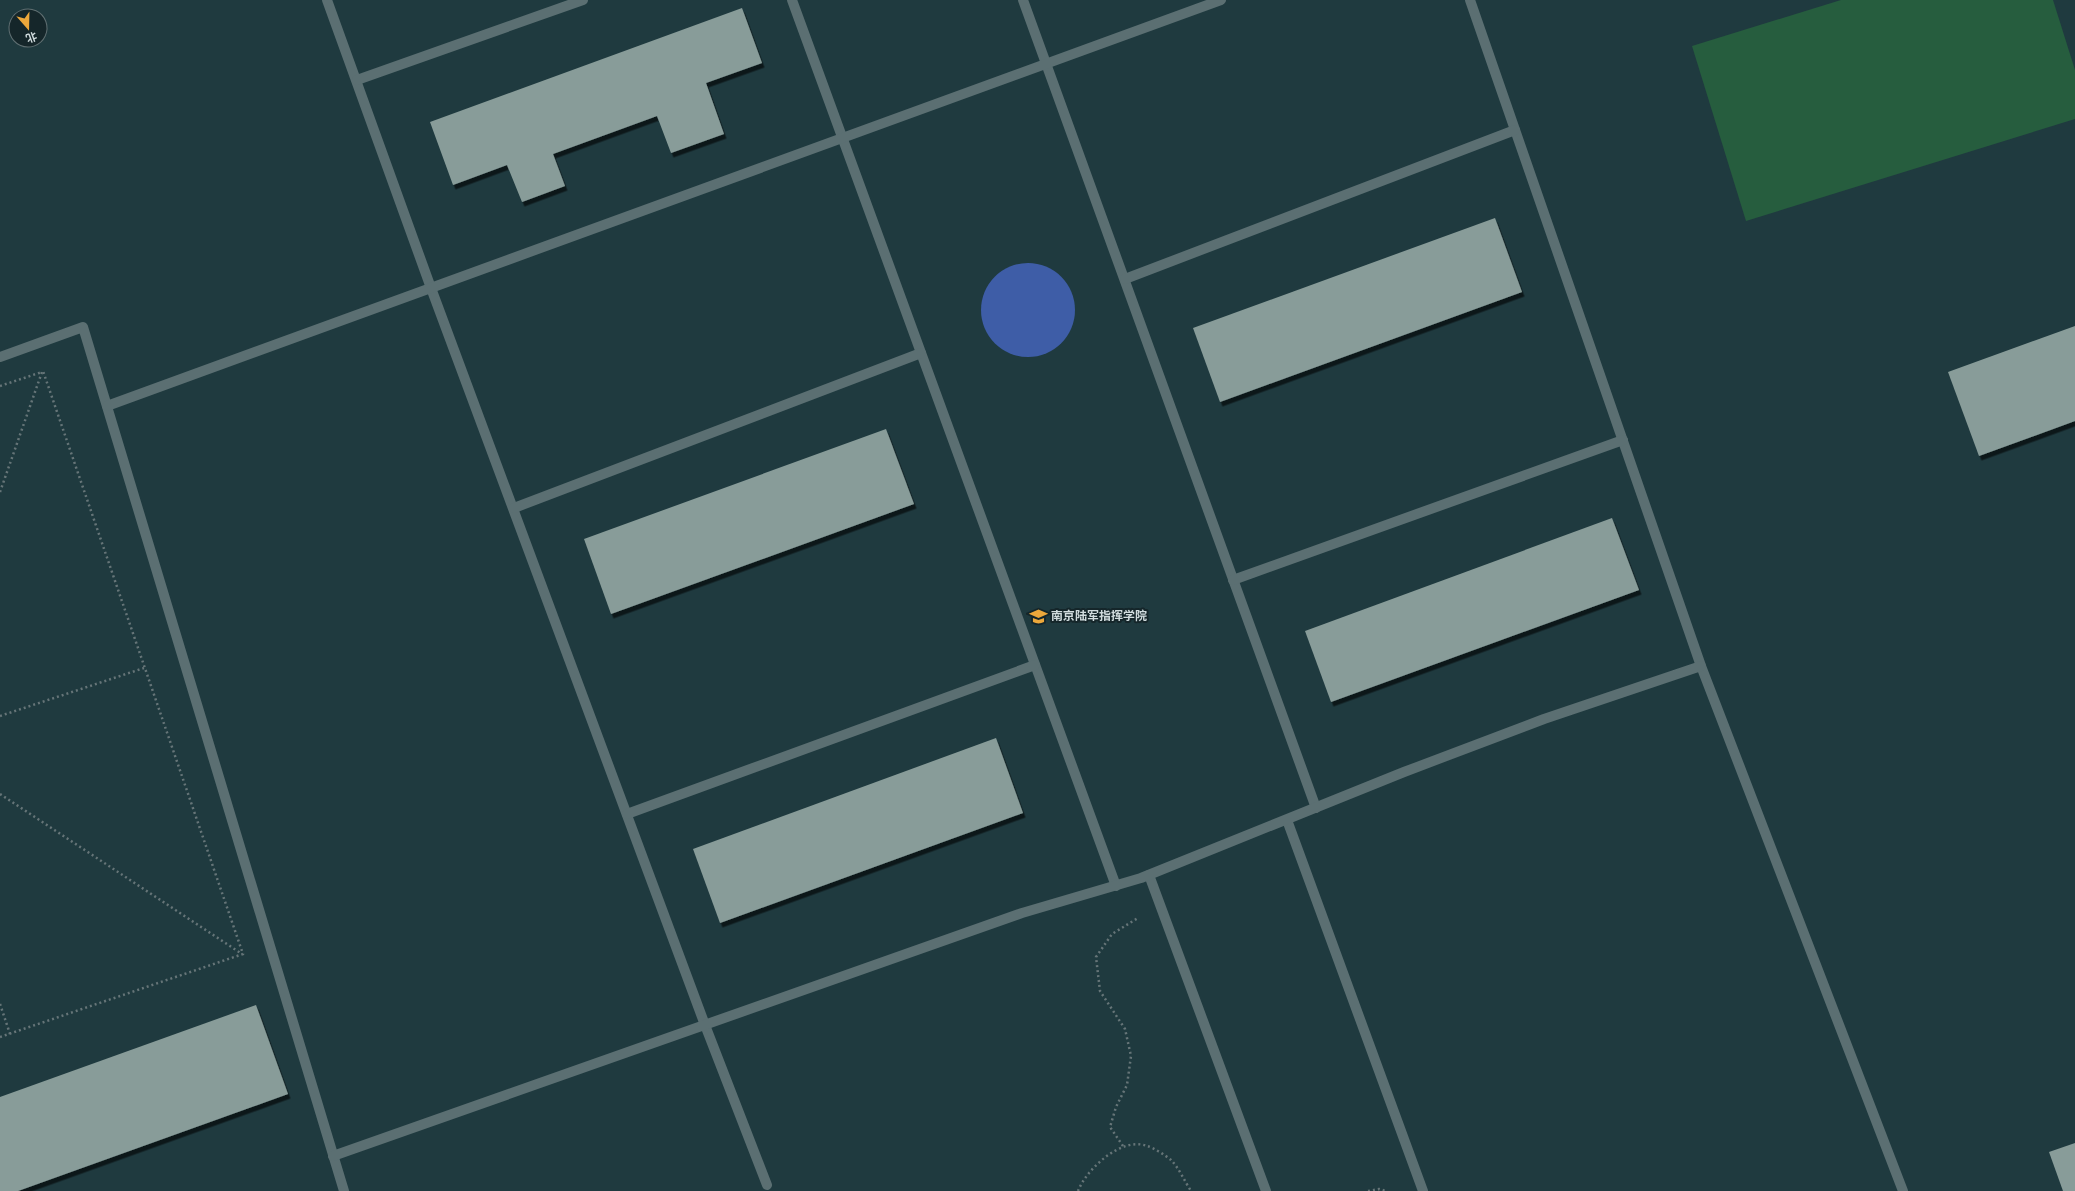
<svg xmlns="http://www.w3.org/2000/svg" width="2075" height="1191" font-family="Arial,'Noto Sans SC',sans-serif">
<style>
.built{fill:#1f3a3f;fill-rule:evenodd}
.green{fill:#265d3e}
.water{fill:#3e5da7}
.building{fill:#889c99;filter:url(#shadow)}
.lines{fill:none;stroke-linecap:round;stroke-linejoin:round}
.path{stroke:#667578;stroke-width:2.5;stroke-dasharray:2 3;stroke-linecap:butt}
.minor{stroke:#5b6f72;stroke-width:10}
.labels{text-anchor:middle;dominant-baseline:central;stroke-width:4;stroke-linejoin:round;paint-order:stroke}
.poi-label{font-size:12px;font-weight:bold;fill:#d1dcde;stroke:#15262a;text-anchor:start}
</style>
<defs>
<filter id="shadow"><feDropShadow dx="2.5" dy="4.5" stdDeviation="0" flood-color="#0009"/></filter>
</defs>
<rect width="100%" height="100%" fill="#1e3034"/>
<path class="built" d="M 0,0 L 2075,0 L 2075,1191 L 0,1191 ZM 16,16 L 40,16 L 40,40 L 16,40 Z"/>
<polygon class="green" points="1841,0 2053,0 2075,70 2075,119 1746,221 1692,46"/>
<circle class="water" cx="1028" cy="310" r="47"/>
<g class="building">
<polygon points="742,8 762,63 706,83 724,134 671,153 657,116 553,154 565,186 522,202 507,165 453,185 430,122"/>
<polygon points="1495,218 1522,292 1220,402 1193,328"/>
<polygon points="2075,326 2075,421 1979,456 1948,372"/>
<polygon points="886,429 914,504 611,614 584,539"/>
<polygon points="1612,518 1639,590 1331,702 1305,631"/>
<polygon points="996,738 1023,813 720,923 693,849"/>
<polygon points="256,1005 288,1094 18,1191 0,1191 0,1097"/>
<polygon points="2075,1143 2075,1191 2063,1191 2049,1152"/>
</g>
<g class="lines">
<g class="path">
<polyline points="0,386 42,372"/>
<polyline points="0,492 42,372"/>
<polyline points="0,716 144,668"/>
<polyline points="0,794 242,954"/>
<polyline points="0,1004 10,1034"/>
<polyline points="0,1037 243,954 43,371"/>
<polyline points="1123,1146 1110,1127 1116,1107 1127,1085 1131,1056 1125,1029 1100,991 1096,957 1112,934 1138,918"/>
<path d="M 1078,1191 C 1086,1170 1121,1136 1147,1146 C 1154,1148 1165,1155 1171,1160 C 1179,1168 1185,1182 1191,1191"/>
<polyline points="1368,1191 1379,1189 1386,1191"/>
</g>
<g class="minor">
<polyline points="327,0 431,288 705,1025 767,1185"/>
<polyline points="792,0 1116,886"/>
<polyline points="1023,0 1316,808"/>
<polyline points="1470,0 1701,666 1903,1191"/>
<polyline points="357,80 583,0"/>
<polyline points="1125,279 1515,130"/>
<polyline points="0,357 83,327 344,1191"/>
<polyline points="107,406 1221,0"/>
<polyline points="514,508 921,353"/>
<polyline points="1233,580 1623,440"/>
<polyline points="627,814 1035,665"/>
<polyline points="1287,820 1423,1191"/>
<polyline points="1149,875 1266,1191"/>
<polyline points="333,1156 1022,913 1141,878 1404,772 1544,719 1701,666"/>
</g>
</g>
<defs>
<symbol id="university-bare" viewBox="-9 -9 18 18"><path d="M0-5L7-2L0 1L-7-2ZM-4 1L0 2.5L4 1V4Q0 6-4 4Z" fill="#eda83b" stroke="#15262a" stroke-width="2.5" paint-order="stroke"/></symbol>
</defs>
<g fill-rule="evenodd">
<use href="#university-bare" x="1026" y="604" width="25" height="25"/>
</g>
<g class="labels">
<g class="poi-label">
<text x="1051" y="616">南京陆军指挥学院</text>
</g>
</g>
<g transform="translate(28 28) rotate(160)"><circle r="19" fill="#15262a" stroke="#606f72"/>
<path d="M0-3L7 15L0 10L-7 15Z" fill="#eda83b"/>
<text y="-6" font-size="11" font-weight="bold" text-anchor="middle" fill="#d1dcde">北</text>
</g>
</svg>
